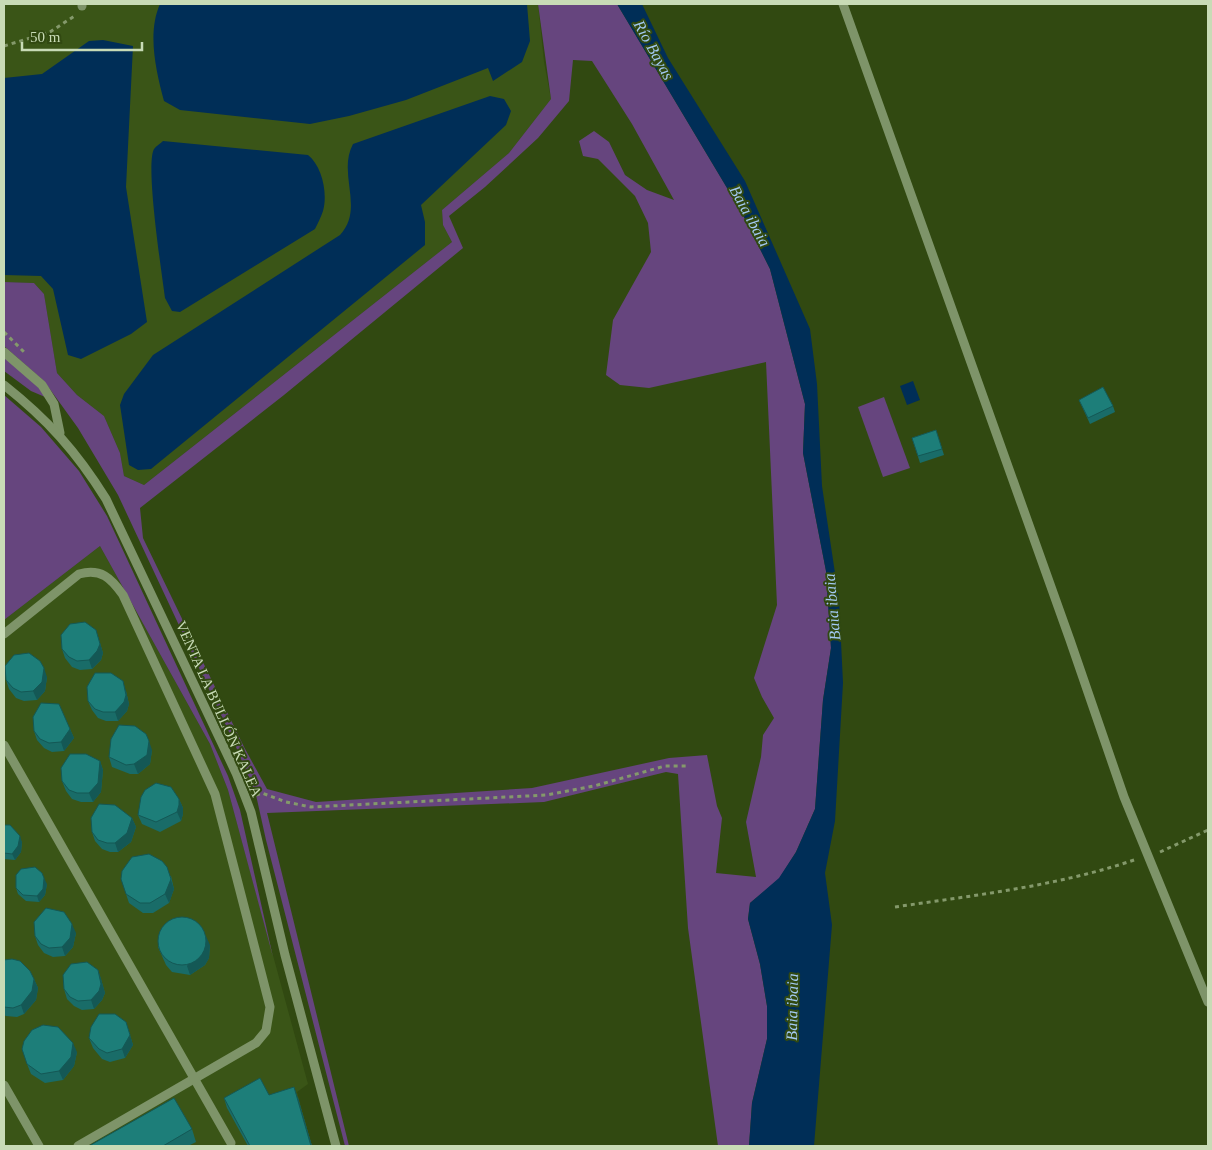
<svg xmlns="http://www.w3.org/2000/svg" width="1212" height="1150" font-family="Georgia,serif">
<style>
.built{fill:#3a5517}
.green{fill:#66457e;fill-rule:evenodd}
.water{fill:#002e57}
.lines{fill:none;stroke-linecap:round;stroke-linejoin:round}
.path{stroke:#84996b;stroke-width:3;stroke-dasharray:4 4;stroke-linecap:butt}
.minor{stroke:#7e9469;stroke-width:9}
.wall{fill:#196c68}
.shaded-wall{fill:#145855}
.building{fill:#1d7e79;stroke:#145855}
.labels{text-anchor:middle;dominant-baseline:central;stroke-width:4;stroke-linejoin:round;paint-order:stroke}
.street-label{font-size:15px;fill:#c8dbb6;stroke:#314911}
.water-label{font-size:16px;font-style:italic;fill:#a3c9f2;stroke:#314911}
</style>
<rect width="100%" height="100%" fill="#314911"/>
<g class="built">
<polygon points="4,4 538,4 544,62 551,99 509,153 442,210 443,225 452,242 144,485 124,476 120,453 104,416 77,395 57,373 44,294 34,283 4,282"/>
<polygon points="100,546 210,744 228,790 308,1084 297,1092 312,1146 4,1146 4,620"/>
</g>
<g class="green">
<path d="M 538,4 L 617,4 L 742,213 L 770,269 L 805,404 L 803,453 L 826,571 L 831,648 L 823,700 L 815,809 L 796,852 L 779,879 L 750,903 L 748,919 L 760,964 L 767,1006 L 767,1039 L 752,1103 L 749,1146 L 718,1146 L 688,928 L 678,774 L 666,772 L 544,802 L 267,813 L 349,1146 L 345,1146 L 266,840 L 256,795 L 236,747 L 118,495 L 78,428 L 44,381 L 4,346 L 4,282 L 34,283 L 44,294 L 57,373 L 77,395 L 104,416 L 120,453 L 124,476 L 144,485 L 452,242 L 443,225 L 442,210 L 509,153 L 551,99 ZM 573,60 L 592,61 L 632,124 L 674,200 L 647,190 L 625,175 L 609,142 L 594,131 L 579,141 L 583,156 L 598,159 L 635,196 L 648,223 L 651,252 L 613,320 L 606,375 L 620,385 L 649,388 L 766,362 L 777,605 L 754,678 L 762,697 L 774,718 L 763,735 L 761,757 L 746,822 L 756,877 L 716,873 L 722,818 L 717,806 L 707,755 L 669,758 L 532,788 L 316,802 L 267,789 L 244,747 L 143,538 L 140,508 L 284,395 L 463,248 L 449,216 L 485,187 L 538,138 L 569,101 Z"/>
<polygon points="4,356 39,388 45,397 31,391 4,371"/>
<polygon points="4,395 41,427 79,471 107,516 228,776 240,810 273,957 228,790 210,744 100,546 4,620"/>
<polygon points="884,397 910,468 883,477 858,407"/>
</g>
<g class="water">
<path d="M 160,4 L 527,4 L 530,41 L 522,62 L 493,81 L 488,68 L 406,100 L 349,116 L 310,124 L 180,110 L 164,101 C 156,71 147,33 160,4 Z"/>
<polygon points="617,4 642,4 668,58 745,181 810,329 817,384 822,486 839,600 843,683 835,821 825,873 832,925 814,1146 749,1146 752,1103 767,1039 767,1006 760,964 748,919 750,903 779,878 796,852 815,809 823,700 831,648 826,571 803,453 805,404 770,269 742,213"/>
<polygon points="103,40 133,46 126,187 147,322 131,334 81,359 68,355 53,289 41,276 4,275 4,78 42,74 89,41"/>
<path d="M 490,96 L 504,99 L 511,111 L 506,125 L 421,205 L 425,222 L 425,245 L 151,469 L 138,470 L 129,465 L 120,405 L 124,394 L 153,355 L 340,235 C 365,208 337,174 353,144 Z"/>
<path d="M 163,141 L 308,155 C 322,166 328,193 323,211 C 321,217 318,223 315,229 L 180,312 L 172,311 L 165,298 C 162,274 145,165 154,149 C 156,146 161,143 163,141 Z"/>
<polygon points="913,381 920,400 907,405 900,386"/>
</g>
<g class="lines">
<g class="path">
<polyline points="4,46 50,32 76,15"/>
<polyline points="4,332 25,353"/>
<polyline points="256,795 262,793 286,802 311,807 547,795 594,786 665,766 688,766"/>
<polyline points="1160,852 1208,830"/>
<path d="M 895,907 C 976,895 1059,886 1137,859"/>
</g>
<g class="minor">
<polyline points="843,4 1070,640 1124,797 1208,1002"/>
<polyline points="82,6 82,4"/>
<polyline points="4,352 42,385 54,404 60,433"/>
<path d="M 4,385 C 48,420 76,451 106,499 L 236,773 L 251,812 L 285,955 L 336,1146"/>
<path d="M 4,634 L 79,574 C 101,568 111,578 123,595 L 215,794 L 270,1007 L 266,1031 L 256,1043 L 78,1146"/>
<polyline points="4,745 231,1143"/>
<polyline points="4,1085 39,1146"/>
</g>
</g>
<g class="wall">
<polygon points="1079,400 1113,406 1115,412 1090,424"/>
<polygon points="936,430 944,455 920,463 912,438"/>
<polygon points="96,630 103,653 101,660 92,669 80,670 72,667 65,658 62,649"/>
<polygon points="47,677 45,691 37,700 24,701 16,698 9,689 6,680"/>
<polygon points="126,691 129,704 127,711 118,721 106,721 98,718 92,710 88,701"/>
<polygon points="70,729 74,738 64,751 52,752 44,748 37,740 34,731"/>
<polygon points="152,750 150,764 138,774 130,774 112,767 109,757"/>
<polygon points="100,761 103,770 101,792 93,802 81,802 72,799 66,791 62,781"/>
<polygon points="179,799 183,808 183,814 181,821 160,832 142,824 138,815"/>
<polygon points="132,818 136,827 131,842 118,852 110,852 102,849 95,841 92,832"/>
<polygon points="4,825 22,842 21,852 15,860 4,859"/>
<polygon points="171,876 174,889 169,903 153,913 143,913 129,903 126,894"/>
<polygon points="47,884 45,895 39,902 26,901 18,894 16,888"/>
<polygon points="76,933 73,947 65,956 53,957 44,953 38,945 35,936"/>
<polygon points="210,945 209,958 205,965 190,975 172,972 166,965 158,947"/>
<polygon points="4,960 34,979 38,988 36,1000 24,1014 17,1017 6,1016 4,1015"/>
<polygon points="98,970 101,979 105,993 102,1000 94,1009 82,1010 74,1006 67,999 64,989"/>
<polygon points="126,1022 133,1045 125,1058 110,1062 102,1059 93,1048 89,1038"/>
<polygon points="77,1052 74,1066 63,1080 45,1083 31,1074 27,1064"/>
<polygon points="269,1095 298,1098 312,1146 248,1146 227,1108 224,1098"/>
<polygon points="192,1129 196,1142 188,1146 89,1146"/>
</g>
<g class="shaded-wall">
<polygon points="96,630 103,653 101,660 92,669 89,660"/>
<polygon points="44,668 47,677 45,691 37,700 33,691"/>
<polygon points="123,681 126,691 129,704 127,711 118,721 115,712"/>
<polygon points="70,729 74,738 64,751 61,742"/>
<polygon points="149,741 152,750 150,764 138,774 134,764"/>
<polygon points="100,761 103,770 101,792 93,802 89,793"/>
<polygon points="179,799 183,808 183,814 181,821 177,812"/>
<polygon points="132,818 136,827 131,842 118,852 115,843"/>
<polygon points="20,836 22,842 21,852 15,860 12,854"/>
<polygon points="167,867 174,889 169,903 165,894"/>
<polygon points="44,878 47,884 45,895 39,902 37,896"/>
<polygon points="72,924 76,933 73,947 65,956 62,947"/>
<polygon points="206,936 210,945 209,958 205,965 190,975 187,966"/>
<polygon points="98,970 101,979 105,993 102,1000 94,1009 91,1000"/>
<polygon points="34,979 38,988 36,1000 24,1014 21,1005"/>
<polygon points="126,1022 133,1045 125,1058 122,1049"/>
<polygon points="73,1043 77,1052 74,1066 63,1080 59,1071"/>
<polygon points="294,1087 298,1098 312,1146 311,1146"/>
</g>
<g class="building">
<polygon points="1103,387 1113,406 1088,418 1079,400"/>
<polygon points="936,430 942,449 918,456 912,438"/>
<polygon points="85,622 96,630 100,644 97,651 89,660 77,661 69,657 62,649 61,635 70,624"/>
<polygon points="29,653 40,661 44,668 42,682 33,691 21,692 13,688 6,680 5,666 14,655"/>
<polygon points="95,673 111,673 123,681 126,695 124,702 115,712 103,712 95,709 88,701 87,687"/>
<polygon points="41,703 59,704 70,729 61,742 49,743 40,739 34,731 33,717"/>
<polygon points="119,725 135,726 146,734 149,741 147,755 134,764 126,765 109,757 111,739"/>
<polygon points="70,754 86,754 100,761 98,783 89,793 77,793 69,790 62,781 61,768"/>
<polygon points="156,783 171,787 179,799 179,805 177,812 156,822 138,815 141,797 145,790"/>
<polygon points="99,804 115,805 132,818 127,833 115,843 107,843 98,840 92,832 91,818"/>
<polygon points="4,825 10,825 20,836 18,846 12,854 4,853"/>
<polygon points="149,854 162,861 167,867 171,879 165,894 150,903 140,903 126,894 121,879 122,871 132,857"/>
<polygon points="35,867 42,873 44,878 43,889 37,896 23,895 16,888 16,875 21,869"/>
<polygon points="46,908 64,912 72,924 70,938 62,947 49,948 41,944 35,936 34,922"/>
<circle cx="182" cy="941" r="24"/>
<polygon points="12,959 20,961 30,971 34,979 32,991 21,1005 13,1008 4,1007 4,960"/>
<polygon points="87,962 98,970 101,984 99,991 91,1000 78,1001 70,997 64,989 63,975 71,964"/>
<polygon points="99,1014 115,1014 126,1022 130,1035 122,1049 107,1053 99,1049 89,1038 91,1027"/>
<polygon points="43,1025 58,1027 73,1043 71,1057 59,1071 41,1074 27,1064 22,1049 24,1041 32,1030"/>
<polygon points="260,1078 269,1095 294,1087 311,1146 250,1146 224,1098"/>
<polygon points="174,1098 192,1129 163,1146 89,1146"/>
</g>
<g class="labels">
<g class="street-label">
<text transform="translate(219 709) rotate(66)">VENTA LA BULLÓN KALEA</text>
</g>
<g class="water-label">
<text transform="translate(654 50) rotate(61)">Río Bayas</text>
<text transform="translate(750 216) rotate(61)">Baia ibaia</text>
<text transform="translate(832 607) rotate(-95)">Baia ibaia</text>
<text transform="translate(792 1007) rotate(-89)">Baia ibaia</text>
</g>
</g>
<rect width="1212" height="1150" fill="none" stroke="#c8dbb6" stroke-width="10"/>
<path d="M22 42v8h120v-8" fill="none" stroke="#c8dbb6" stroke-width="2.5"/>
<text x="30" y="42" font-size="15" fill="#c8dbb6" stroke="#314911" stroke-width="4" paint-order="stroke">50 m</text>
</svg>
